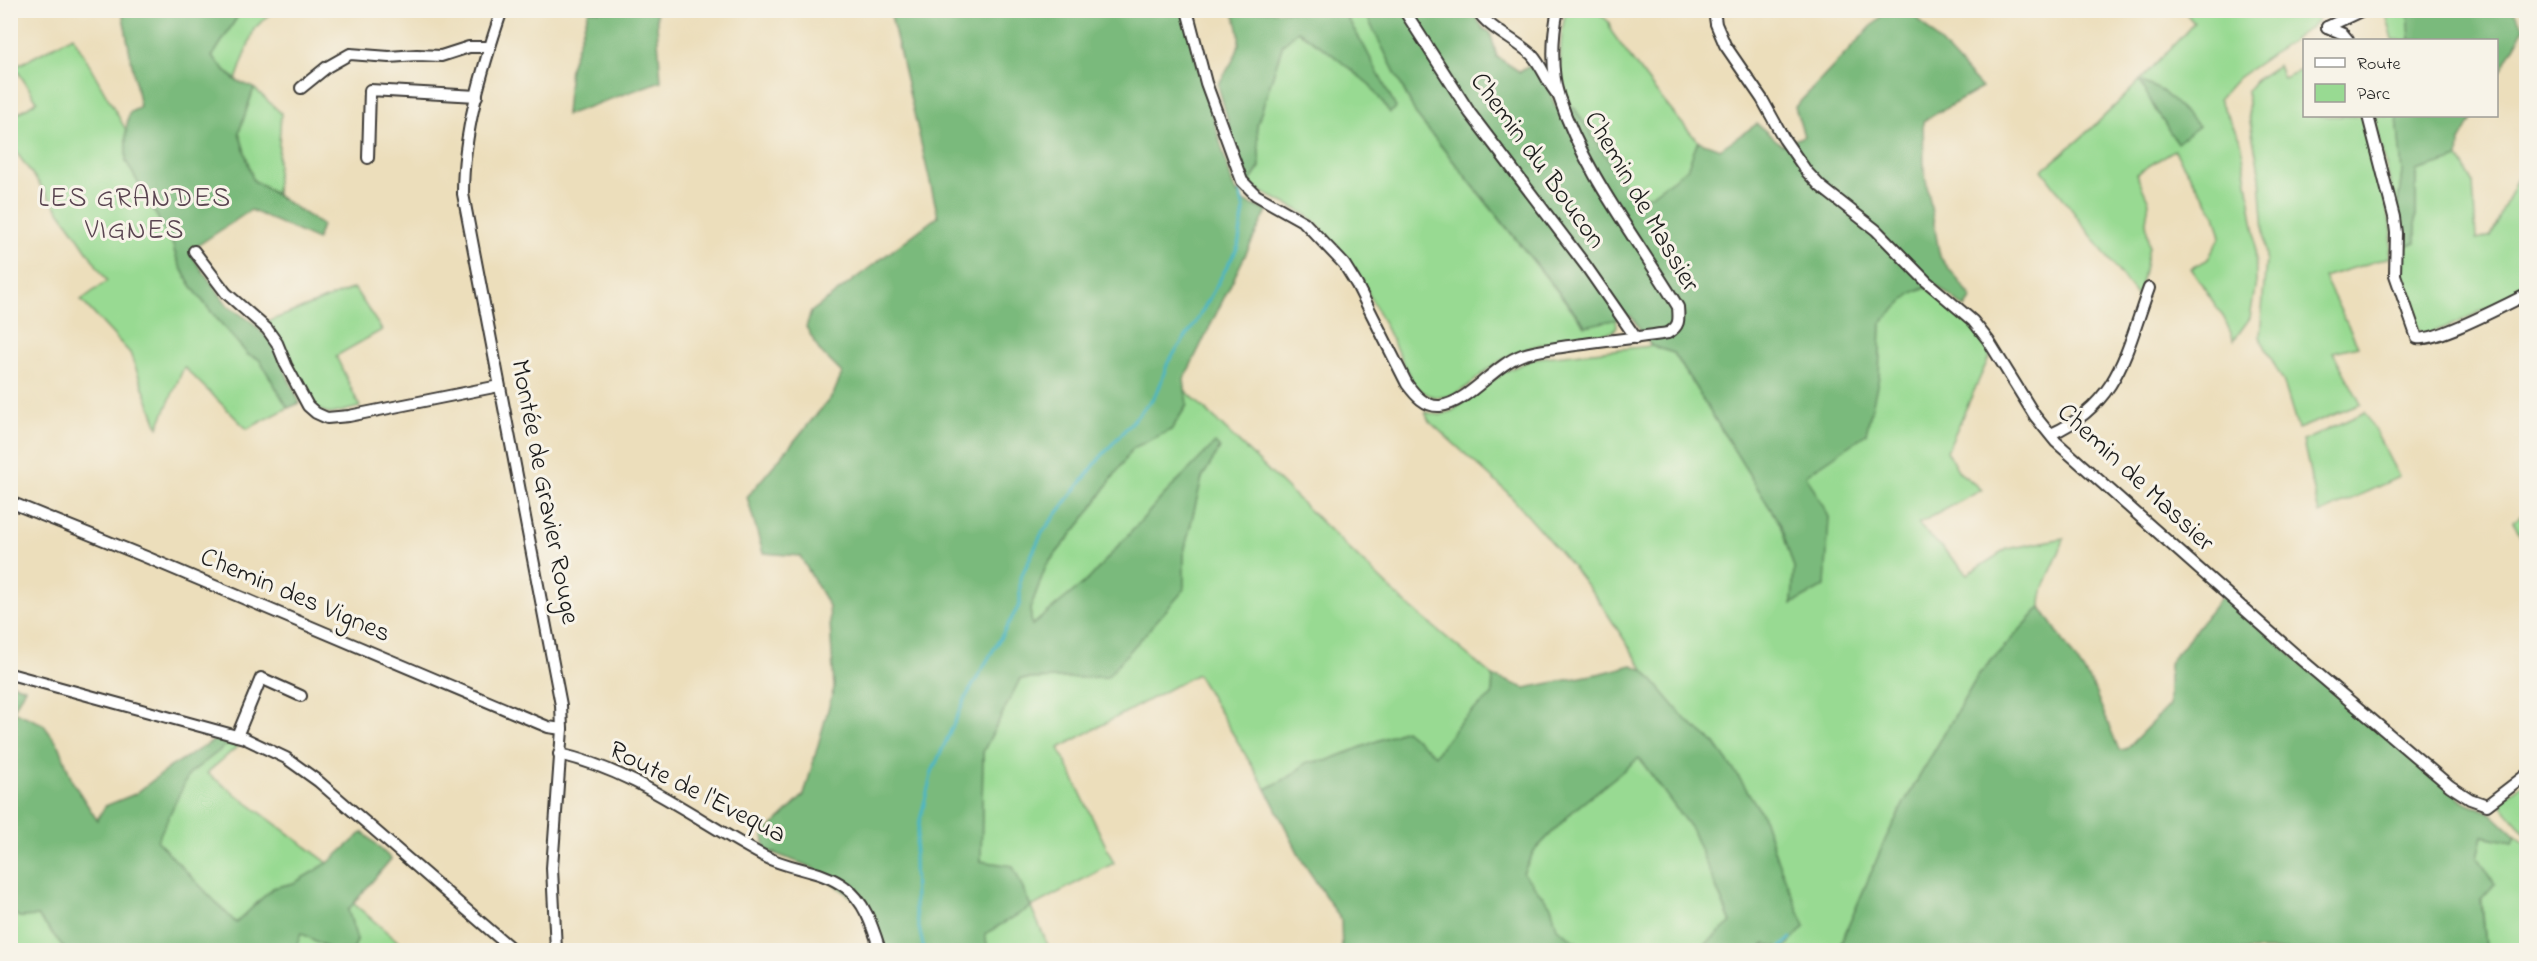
<svg xmlns="http://www.w3.org/2000/svg" width="2537" height="961" font-family="'Indie Flower',sans-serif">
<style>
.green{fill:#98da92;stroke:#5a7b57;stroke-width:1.5;fill-rule:evenodd}
.forest{fill:#7aba7c;stroke:#4b6b4c;stroke-width:1.5}
.lines{fill:none;stroke-linecap:round;stroke-linejoin:round}
.stream{stroke:#4ab6c6;stroke-width:3}
.minor-casing{stroke:#3b3934;stroke-width:14}
.minor{stroke:#fff;stroke-width:10}
.labels{text-anchor:middle;dominant-baseline:central;stroke-width:6;stroke-linejoin:round;paint-order:stroke}
.street-label{font-size:27px;fill:#1c1c1c;stroke:#f7f3e8}
.neighbourhood-label{font-size:28px;letter-spacing:1.5px;fill:#5a4551;stroke:#f7f3e8}
</style>
<rect width="100%" height="100%" fill="#f7f3e8"/>
<filter id="ink" filterUnits="userSpaceOnUse"><feTurbulence type="fractalNoise" baseFrequency=".0167" numOctaves="2"/><feDisplacementMap in="SourceGraphic" scale="12" xChannelSelector="R" yChannelSelector="G"/><feConvolveMatrix kernelMatrix="1 2 1 2 8 2 1 2 1" color-interpolation-filters="sRGB"/></filter>
<filter id="wash" filterUnits="userSpaceOnUse"><feTurbulence type="fractalNoise" baseFrequency=".008" numOctaves="4" result="noise"/><feDisplacementMap in="SourceGraphic" scale="24" xChannelSelector="R" yChannelSelector="G"/><feGaussianBlur stdDeviation="1.35" result="paint"/><feColorMatrix in="noise" values="0 0 0 0 0 0 0 0 0 0 0 0 0 0 0 0 0 1.4 0 .05"/><feComposite in="paint" operator="in"/></filter>
<g filter="url(#wash)">
<rect width="100%" height="100%" fill="#ecdebb"/>
<g class="green">
<polygon points="241,11 273,11 254,29 236,80 212,57"/>
<path d="M 1343,11 L 1364,11 L 1417,116 L 1585,326 L 1616,319 L 1617,326 L 1613,332 C 1574,339 1531,341 1497,363 C 1482,372 1468,390 1452,395 C 1436,401 1426,395 1414,385 C 1385,329 1361,263 1313,220 C 1294,203 1268,200 1249,183 L 1260,167 L 1257,125 L 1283,44 L 1298,31 L 1329,52 L 1370,85 L 1390,112 L 1396,108 L 1364,46 Z"/>
<path d="M 1566,11 L 1596,11 L 1609,22 L 1611,31 C 1638,69 1666,107 1698,141 L 1688,169 L 1651,195 L 1634,200 L 1575,109 C 1554,96 1560,32 1566,11 Z"/>
<path d="M 2184,11 L 2311,11 L 2318,20 L 2311,27 L 2238,78 L 2219,99 L 2241,142 L 2255,234 L 2256,282 L 2250,318 L 2234,340 L 2224,318 L 2191,268 L 2207,260 L 2221,237 L 2215,214 L 2174,150 L 2136,174 L 2149,202 L 2146,221 L 2149,247 L 2138,298 L 2042,170 C 2098,127 2146,75 2194,23 ZM 2141,82 L 2199,126 L 2198,127 L 2177,142 L 2155,109 Z"/>
<polygon points="2385,11 2408,11 2411,40 2393,40"/>
<path d="M 73,36 L 126,130 L 126,161 L 173,245 C 180,283 224,325 248,355 L 259,359 L 288,408 L 247,429 L 184,367 L 158,427 L 130,353 L 81,300 L 107,281 L 73,230 L 11,145 L 11,118 L 37,101 L 15,67 Z"/>
<polygon points="2278,65 2283,78 2304,69 2304,116 2364,116 2392,230 2390,257 2324,277 2358,346 2333,352 2361,404 2298,429 2284,383 2260,337 2266,259 2260,176 2249,116 2247,91 2258,78"/>
<polygon points="254,88 281,113 276,194 253,180 239,132"/>
<polygon points="2374,116 2397,116 2402,172 2397,212"/>
<polygon points="2459,158 2473,182 2476,240 2491,236 2526,158 2526,290 2452,325 2424,335 2418,328 2399,280 2400,248 2416,242 2416,171"/>
<path d="M 1926,287 L 1970,325 L 1991,353 L 1947,451 L 1959,472 L 1982,490 L 1918,524 L 1968,574 L 2007,549 L 2064,538 C 2058,562 2041,582 2041,607 L 1979,674 L 1904,803 L 1886,838 L 1838,950 L 1758,950 L 1765,944 L 1777,859 L 1762,814 L 1715,744 L 1686,720 L 1644,670 L 1599,601 L 1570,564 L 1506,491 L 1429,421 L 1425,412 L 1440,415 L 1452,411 L 1504,372 L 1535,358 L 1651,346 L 1674,353 L 1780,524 L 1794,568 L 1792,603 L 1829,518 L 1805,475 L 1879,377 L 1881,323 L 1912,293 Z"/>
<polygon points="354,288 382,330 336,356 360,407 331,414 313,408 267,322"/>
<polygon points="1183,388 1404,602 1493,676 1492,695 1461,721 1435,755 1405,730 1326,761 1307,762 1291,776 1266,789 1197,674 1059,748 1114,863 1031,907 1050,950 988,950 985,934 981,861 983,752 1020,679 1107,677 1183,590 1184,552 1202,477 1220,448 1164,495 1090,578 1032,626 1030,609 1046,566 1084,519 1133,448 1171,430 1187,405"/>
<polygon points="2365,412 2399,477 2319,514 2303,441"/>
<polygon points="2526,512 2526,548 2513,521"/>
<polygon points="228,744 238,746 207,773 328,863 294,883 273,888 236,923 156,841 189,774"/>
<polygon points="1639,758 1692,830 1731,923 1699,950 1618,950 1600,944 1585,948 1556,928 1551,906 1523,873 1534,851 1574,810"/>
<polygon points="2526,781 2526,835 2499,802"/>
<polygon points="2483,836 2512,842 2516,836 2526,844 2526,950 2490,950 2486,947 2478,857"/>
<polygon points="353,903 408,950 353,950 357,940 348,910"/>
<polygon points="10,910 19,917 38,916 66,950 14,950 11,948"/>
<polygon points="301,933 332,950 295,950"/>
</g>
<g class="forest">
<path d="M 122,11 L 241,11 L 212,57 L 235,80 L 254,88 L 239,132 L 253,180 L 322,225 L 317,240 L 251,210 L 197,246 L 192,256 L 228,306 L 252,322 L 272,343 L 300,403 L 288,408 L 259,359 L 248,355 C 224,325 180,283 173,245 L 126,161 L 126,130 L 129,113 L 140,107 Z"/>
<polygon points="589,11 656,11 661,81 566,115 570,67"/>
<polygon points="890,11 1182,11 1233,186 1243,201 1267,211 1184,379 1187,405 1171,430 1133,448 1084,519 1046,566 1030,609 1032,625 1090,578 1164,495 1215,443 1220,448 1202,478 1184,552 1184,590 1107,677 1020,679 983,752 981,861 1013,866 1031,907 985,934 988,950 885,950 866,908 811,867 765,850 763,835 804,795 834,688 829,606 800,556 763,553 747,497 833,395 842,373 819,350 806,327 811,312 938,216"/>
<path d="M 1232,11 L 1343,11 L 1364,46 L 1396,108 L 1390,113 L 1370,85 L 1329,52 L 1298,31 L 1283,44 L 1257,125 L 1260,167 L 1249,183 L 1243,175 L 1218,85 C 1235,56 1248,45 1232,11 Z"/>
<polygon points="1364,11 1471,11 1484,29 1490,32 1497,57 1520,72 1531,65 1547,85 1556,107 1569,105 1575,109 1634,200 1651,195 1687,169 1698,141 1720,149 1757,124 1782,145 1804,136 1795,107 1886,11 1911,11 1982,88 1923,121 1924,169 1940,257 1972,298 1965,308 1933,283 1912,293 1881,323 1879,377 1866,434 1806,475 1829,517 1825,586 1792,604 1794,568 1780,524 1674,353 1651,346 1631,316 1586,326 1417,116"/>
<polygon points="2408,11 2513,11 2525,28 2497,78 2496,40 2410,40"/>
<polygon points="2140,81 2162,91 2199,126 2177,143 2155,109"/>
<polygon points="2397,116 2474,116 2460,141 2459,158 2416,171 2416,242 2400,248 2397,212 2402,172"/>
<polygon points="2222,596 2439,781 2465,802 2491,813 2516,836 2512,842 2483,836 2478,857 2495,884 2481,899 2486,947 2490,950 1838,950 1886,838 1904,803 1979,674 2041,607 2092,684 2119,750 2126,749 2169,705 2169,663"/>
<polygon points="1632,665 1644,670 1686,720 1715,744 1738,776 1762,814 1777,859 1805,926 1785,948 1765,944 1758,950 1699,950 1731,922 1692,830 1639,758 1574,810 1534,851 1523,873 1551,906 1557,928 1585,948 1601,944 1618,950 1342,950 1341,920 1303,862 1266,789 1291,776 1307,762 1326,761 1405,730 1435,755 1461,721 1492,695 1493,676 1525,688 1602,673"/>
<polygon points="10,683 25,688 13,711 43,724 60,747 72,781 97,820 105,806 135,794 170,767 216,739 228,744 189,774 157,841 236,923 273,888 294,883 328,863 363,832 391,859 348,910 357,940 353,950 332,950 301,933 295,950 66,950 38,916 19,917 10,910"/>
</g>
<g class="lines">
<g class="stream">
<polyline points="924,950 915,910 914,857 919,824 932,772 966,697 1020,604 1020,579 1042,533 1100,458 1154,397 1159,388 1168,362 1195,324 1238,247 1244,210 1240,192"/>
<polyline points="1778,950 1791,938"/>
</g>
</g>
</g>
<g filter="url(#ink)">
<g class="lines">
<defs>
<g id="minor">
<path d="M 502,10 C 482,69 463,132 463,194 L 561,705 L 562,729 L 552,868 L 556,950"/>
<path d="M 1187,10 L 1206,83 L 1242,181 L 1256,195 L 1304,222 L 1344,264 L 1357,285 L 1407,384 C 1415,395 1425,407 1440,406 C 1468,403 1494,365 1522,355 C 1534,351 1549,349 1562,347 C 1597,342 1633,338 1668,333 C 1680,326 1679,320 1678,307 C 1637,239 1584,173 1559,97 C 1551,72 1552,36 1558,10"/>
<polyline points="1404,10 1470,113 1586,266 1636,338"/>
<path d="M 1477,10 C 1490,30 1515,39 1532,55 C 1543,67 1547,83 1558,95"/>
<polyline points="1714,10 1716,24 1725,45 1762,99 1784,139 1807,172 1820,186 1876,230 1926,281 1973,321 1988,340 2035,416 2056,442 2297,656 2450,786 2470,799 2487,805 2526,775"/>
<polyline points="2327,27 2363,10"/>
<polyline points="2327,27 2343,34 2348,40"/>
<polyline points="301,88 327,67 350,54 389,57 417,55 441,56 469,47 490,47"/>
<path d="M 2368,116 L 2394,217 L 2396,233 L 2395,275 L 2417,338 C 2434,343 2507,304 2526,295"/>
<polyline points="368,158 370,90 477,96"/>
<polyline points="194,251 226,293 267,329 277,343 286,365 308,406 316,413 327,418 349,416 499,386"/>
<path d="M 2051,434 C 2119,404 2126,351 2149,288"/>
<polyline points="10,502 146,557 517,714 548,727 562,729"/>
<polyline points="10,674 244,738 286,758 318,781 513,950"/>
<polyline points="237,736 261,678 301,696"/>
<path d="M 559,754 C 636,771 696,820 764,856 C 790,870 821,869 845,887 C 865,901 873,928 880,950"/>
</g>
</defs>
<use href="#minor" class="minor-casing"/>
<use href="#minor" class="minor"/>
</g>
</g>
<g class="labels">
<g class="street-label">
<text transform="translate(1537 161) rotate(54)">Chemin du Boucon</text>
<text transform="translate(1641 202) rotate(60)">Chemin de Massier</text>
<text transform="translate(2135 478) rotate(43)">Chemin de Massier</text>
<text transform="translate(544 492) rotate(79)">Montée de Gravier Rouge</text>
<text transform="translate(295 596) rotate(23)">Chemin des Vignes</text>
<text transform="translate(697 793) rotate(27)">Route de l'Evequa</text>
</g>
<g class="neighbourhood-label">
<text x="135" y="199">LES GRANDES<tspan x="135" dy="32">VIGNES</tspan></text>
</g>
</g>
<rect width="2537" height="961" fill="none" stroke="#f7f3e8" stroke-width="36"/>
<rect x="2303" y="39" width="195" height="78" fill="#f7f3e8" stroke="#9f9d96" stroke-width="1.5"/>
<rect x="2315" y="58" width="30" height="9" fill="#ffffff" stroke="#9f9d96" stroke-width="1.5"/>
<text x="2357" y="69" font-size="18" fill="#1c1c1c">Route</text>
<rect x="2315" y="84" width="30" height="18" fill="#98da92" stroke="#9f9d96" stroke-width="1.5"/>
<text x="2357" y="99" font-size="18" fill="#1c1c1c">Parc</text>
</svg>
